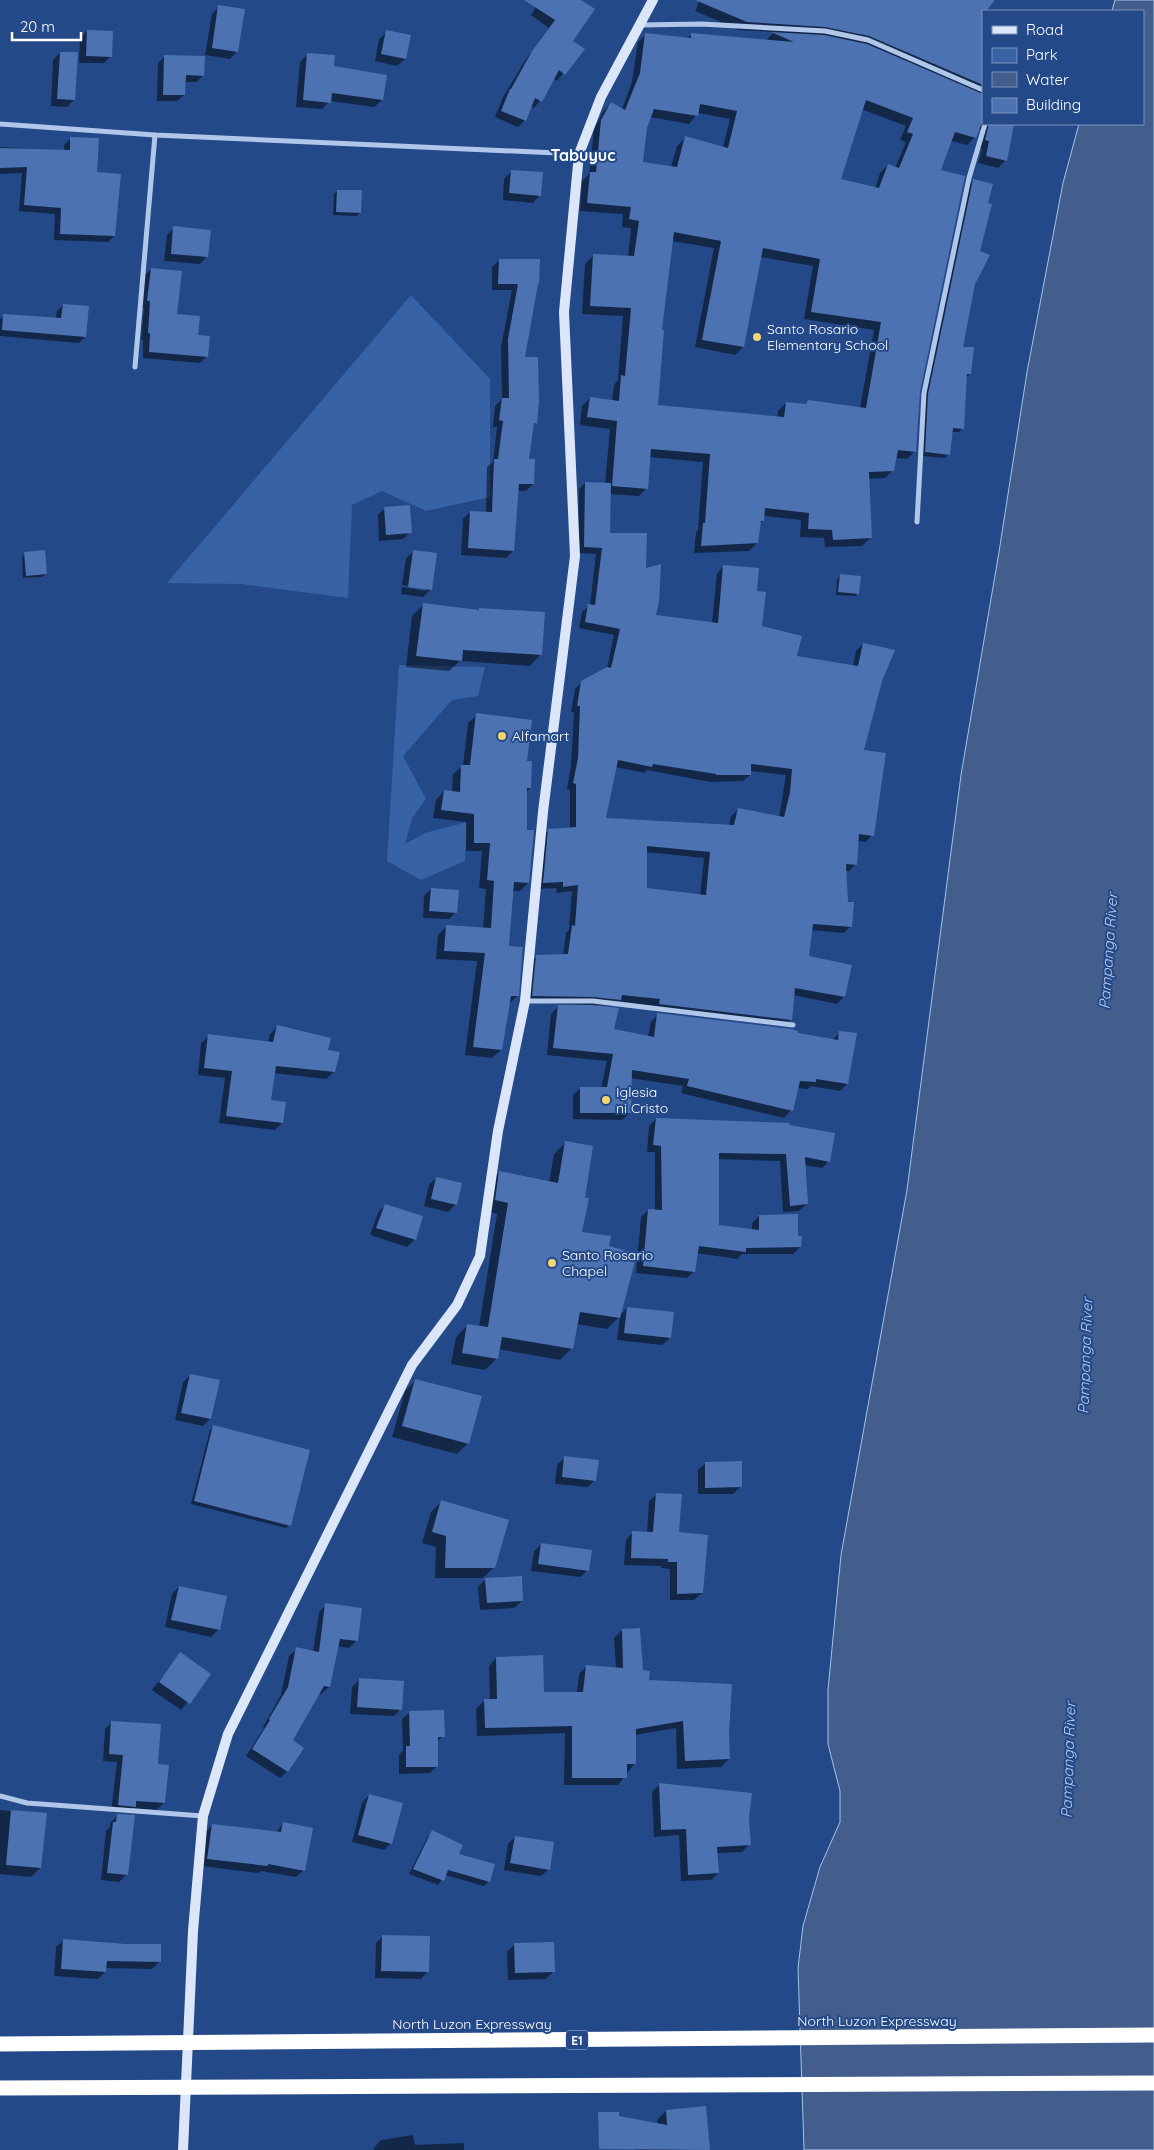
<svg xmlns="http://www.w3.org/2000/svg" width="1154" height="2150" font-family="Quicksand,sans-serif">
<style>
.green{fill:#3862a6}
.water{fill:#435e8c;stroke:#a5c0ea}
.shadow{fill:#0007;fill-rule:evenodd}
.building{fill:#4c72b1;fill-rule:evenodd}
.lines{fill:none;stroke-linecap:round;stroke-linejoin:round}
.street{stroke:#b0c7ea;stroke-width:5}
.secondary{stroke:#dbe6f8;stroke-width:10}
.highway{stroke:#fff;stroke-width:15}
.poi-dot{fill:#f4d774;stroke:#244989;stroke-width:2}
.labels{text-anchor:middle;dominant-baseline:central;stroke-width:4;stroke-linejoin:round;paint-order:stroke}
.shield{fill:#244989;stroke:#bdc8dc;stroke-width:1}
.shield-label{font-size:12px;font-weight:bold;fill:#fff}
.poi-label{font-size:14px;fill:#fff;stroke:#244989;text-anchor:start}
.street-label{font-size:14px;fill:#fff;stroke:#244989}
.water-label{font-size:15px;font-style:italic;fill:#bcd1f1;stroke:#244989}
.quarter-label{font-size:16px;font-weight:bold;fill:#fff;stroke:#244989}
</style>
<rect width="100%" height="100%" fill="#244989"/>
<g class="green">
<polygon points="411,295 490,379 490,497 426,511 382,491 352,505 348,598 240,584 167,583"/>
<polygon points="399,665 485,667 478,696 452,700 403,756 426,799 412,818 405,844 425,833 467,822 465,861 421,880 387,861"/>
</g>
<polygon class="water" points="1115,0 1154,0 1154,2150 804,2150 798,1968 803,1926 820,1867 840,1822 840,1791 828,1744 828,1690 841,1555 907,1190 961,775 999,552 1027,372 1063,183 1079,124 1143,124 1143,11 1112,11"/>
<g class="shadow">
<polygon points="540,0 579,0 572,41 583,49 557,81 553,78 540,101 534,108 531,106 525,120 518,127 495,117 503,97 526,59 549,28 531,15"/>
<path d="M 700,0 L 993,0 L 983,11 L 983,124 L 1013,124 L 1006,160 L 998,168 L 978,163 L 982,149 L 978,148 L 982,132 L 979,128 L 975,137 L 967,145 L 951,141 L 939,171 L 918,392 L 915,451 L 907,459 L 895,458 L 893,470 L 885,478 L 868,479 L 870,538 L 862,546 L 825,547 L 824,538 L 800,537 L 801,520 L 764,516 L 763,521 L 759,525 L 757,543 L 749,551 L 694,553 L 696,532 L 698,530 L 703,462 L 649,457 L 647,488 L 639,496 L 610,494 L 608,534 L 645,569 L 655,616 L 712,624 L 717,573 L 724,566 L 755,592 L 761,627 L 795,657 L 853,666 L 856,651 L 863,644 L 881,681 L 862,751 L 872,835 L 866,842 L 858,841 L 856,864 L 849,871 L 845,871 L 847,903 L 851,926 L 844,933 L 811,930 L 808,957 L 850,966 L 844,997 L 837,1004 L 793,995 L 790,1020 L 784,1026 L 653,1011 L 654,1006 L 618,1001 L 613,1006 L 597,1005 L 597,1007 L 613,1030 L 648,1037 L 651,1022 L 658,1014 L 832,1040 L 840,1033 L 847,1084 L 840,1091 L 811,1086 L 808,1089 L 797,1088 L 791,1110 L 784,1118 L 681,1093 L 683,1086 L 630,1078 L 630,1113 L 622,1120 L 573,1119 L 573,1095 L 581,1088 L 601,1088 L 607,1061 L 547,1055 L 551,1014 L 558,1007 L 591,1007 L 591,1005 L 526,1002 L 530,963 L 537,956 L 563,956 L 566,933 L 569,930 L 572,891 L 557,893 L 556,888 L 537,889 L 542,837 L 549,830 L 570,829 L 570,790 L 567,789 L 571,766 L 574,712 L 571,712 L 575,689 L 582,682 L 607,669 L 614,635 L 579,628 L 582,612 L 590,605 L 596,554 L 578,553 L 579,489 L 585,483 L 605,484 L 610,429 L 580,425 L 582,406 L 590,398 L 612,401 L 614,385 L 618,380 L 623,316 L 582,314 L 585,264 L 593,256 L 628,257 L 631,228 L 622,227 L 623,214 L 580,211 L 582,181 L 589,174 L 594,129 L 603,112 L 611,104 L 622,109 L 632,82 L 638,42 L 646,34 L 687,39 L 692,34 L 765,41 L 774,32 L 739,30 L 695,11 ZM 861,109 L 906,126 L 900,140 L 906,142 L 895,168 L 888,165 L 880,173 L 875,189 L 840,180 ZM 698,113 L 730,119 L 723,147 L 685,138 L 677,146 L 671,167 L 642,163 L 646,128 L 650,117 L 689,124 ZM 672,241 L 714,248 L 695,347 L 735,355 L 743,347 L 760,257 L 813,266 L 804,319 L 874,330 L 860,408 L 808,402 L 805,405 L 786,403 L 778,411 L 777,417 L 657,406 L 661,331 ZM 615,767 L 645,773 L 647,770 L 710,782 L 743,781 L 750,775 L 750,771 L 786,775 L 779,818 L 738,810 L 731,816 L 729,826 L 605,819 ZM 646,852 L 704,858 L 700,896 L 645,889 Z"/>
<polygon points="219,7 237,51 230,59 205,55 212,14"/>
<polygon points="87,31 111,56 104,63 79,63 80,38"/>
<polygon points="387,32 409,36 405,59 397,66 375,61 379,39"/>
<polygon points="60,53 74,100 67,107 51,106 53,60"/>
<polygon points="307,55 333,68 382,100 374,107 330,101 322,109 296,107 300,62"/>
<polygon points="165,56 203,76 196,82 184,82 184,95 177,101 157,101 158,63"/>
<polygon points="71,138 96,173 114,236 108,242 54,240 55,214 19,211 22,173 0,174 0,147 64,151 64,145"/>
<polygon points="512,171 540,195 533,203 503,200 504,179"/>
<polygon points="974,180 979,252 961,348 970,374 966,378 963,428 959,432 951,432 949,454 945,458 922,456 925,398 970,184"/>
<polygon points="337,191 360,212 357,216 333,215 334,194"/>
<polygon points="174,228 207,256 200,264 164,261 167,235"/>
<polygon points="499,260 536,285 523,359 536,423 532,427 528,460 533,484 526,491 517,491 513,551 506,558 461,555 463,519 470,512 486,513 487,467 493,462 497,427 493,427 495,406 502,399 501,347 512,290 492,290 492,267"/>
<polygon points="151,269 176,315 196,336 207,356 200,363 143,358 143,340 141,340 144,308 140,308 144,276"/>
<polygon points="63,305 85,337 79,343 0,336 0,319 4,316 56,319 57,311"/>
<polygon points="385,508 410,532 403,539 379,541 378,515"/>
<polygon points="414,551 430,590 423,597 401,594 402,587 426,591 426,588 402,585 406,558"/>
<polygon points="25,553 46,574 42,577 23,578 22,557"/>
<polygon points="840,576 858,593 855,596 836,595 837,579"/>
<polygon points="423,605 541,654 530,666 460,661 449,671 406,667 412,616"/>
<polygon points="477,715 526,762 530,788 526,793 528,883 520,891 512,891 508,947 517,996 509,1004 501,1050 492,1058 465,1055 477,961 436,959 438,935 446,927 483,929 486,889 479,888 482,851 466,851 466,822 433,818 436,800 444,791 452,792 453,774 463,766 468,723"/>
<polygon points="431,889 456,912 449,919 423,918 424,896"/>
<polygon points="277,1027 334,1072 326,1079 273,1073 269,1101 282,1123 275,1130 219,1123 225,1078 198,1075 201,1043 209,1036 268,1043 270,1034"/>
<polygon points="656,1119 829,1161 822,1168 804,1165 807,1204 799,1211 783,1212 780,1161 717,1159 718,1226 752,1231 752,1223 759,1216 797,1237 800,1247 793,1254 742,1254 737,1259 696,1253 694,1271 687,1278 636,1273 641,1217 648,1210 655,1210 655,1152 647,1152 649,1126"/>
<polygon points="565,1143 580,1233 608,1247 619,1316 627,1308 670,1338 662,1345 617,1340 620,1316 607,1329 576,1324 572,1348 560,1360 498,1349 497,1358 485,1370 451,1364 456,1337 468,1325 479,1327 497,1214 484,1211 488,1184 500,1172 549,1182 554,1154"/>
<polygon points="436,1178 456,1204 448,1212 424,1206 429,1185"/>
<polygon points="385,1205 422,1217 414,1240 407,1247 370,1235 378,1213"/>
<polygon points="191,1375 210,1419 203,1426 175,1420 183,1382"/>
<polygon points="416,1380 468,1443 457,1454 392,1437 405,1391"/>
<polygon points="213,1427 289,1525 286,1528 191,1504 210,1430"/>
<polygon points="565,1457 595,1480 588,1487 555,1484 557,1465"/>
<polygon points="706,1463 741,1486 733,1494 698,1494 698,1470"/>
<polygon points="657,1494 678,1533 702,1593 694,1600 670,1600 670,1569 661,1568 661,1566 624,1565 626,1540 633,1532 647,1533 649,1501"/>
<polygon points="442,1501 493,1568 483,1578 435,1578 436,1547 422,1543 431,1512"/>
<polygon points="542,1544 588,1570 580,1577 531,1571 534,1551"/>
<polygon points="486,1579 522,1601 514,1608 480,1610 478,1587"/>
<polygon points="179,1587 219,1629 211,1637 165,1627 172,1594"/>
<polygon points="326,1605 356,1641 349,1648 337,1646 329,1687 321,1694 319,1694 291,1741 287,1771 280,1778 246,1756 264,1728 263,1727 281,1695 289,1656 297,1649 313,1652 319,1612"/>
<polygon points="622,1630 648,1682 727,1734 729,1759 721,1767 677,1769 676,1728 635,1735 635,1763 618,1785 564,1785 565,1733 477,1736 476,1709 484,1701 490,1700 489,1666 496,1658 542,1693 577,1693 579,1674 587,1666 616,1669 614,1638"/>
<polygon points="180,1654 209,1674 181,1710 152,1690"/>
<polygon points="359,1680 401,1709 394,1716 350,1714 352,1687"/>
<polygon points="410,1712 443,1736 436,1743 437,1766 430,1773 399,1774 399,1755 403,1750 402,1719"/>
<polygon points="112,1722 157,1765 167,1766 164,1803 156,1810 133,1808 127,1813 111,1812 117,1762 103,1761 105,1729"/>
<polygon points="659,1785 751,1794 748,1818 749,1844 742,1852 717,1853 718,1873 711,1880 681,1881 679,1835 654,1837 652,1792"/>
<polygon points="369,1795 391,1843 384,1850 352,1842 362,1803"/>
<polygon points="0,1810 45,1814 40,1868 31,1877 0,1874"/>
<polygon points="118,1815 126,1875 119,1882 101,1880 106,1831 110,1827 110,1823"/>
<polygon points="283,1823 304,1870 296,1877 261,1871 259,1873 201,1866 205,1833 212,1825 276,1833"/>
<polygon points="433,1832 457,1855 489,1881 484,1886 445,1875 438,1885 409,1874 428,1836"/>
<polygon points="515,1837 549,1869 541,1876 504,1870 508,1844"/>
<polygon points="383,1936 428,1971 421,1979 375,1978 376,1943"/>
<polygon points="64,1940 160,1961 152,1969 105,1968 105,1972 98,1979 54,1976 56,1947"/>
<polygon points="514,1945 554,1971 546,1979 508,1980 507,1952"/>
<polygon points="705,2107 709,2150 635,2150 636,2131 658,2125 657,2120 666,2111"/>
<polygon points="413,2135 415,2145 464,2143 464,2150 374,2150 374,2148 381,2140"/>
</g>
<g class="building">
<polygon points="524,0 581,0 595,9 573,41 585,49 565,75 559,70 542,102 535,98 526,121 501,111 510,89 511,89 532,51 555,20"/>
<polygon points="695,0 995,0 986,11 983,11 983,85 869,36 825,27 747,22"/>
<polygon points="218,5 245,9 238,52 212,48"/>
<polygon points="87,30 113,31 112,57 86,56"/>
<polygon points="386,30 411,35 406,59 381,54"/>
<path d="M 771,32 L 824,35 L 867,44 L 983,94 L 983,120 L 976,138 L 955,132 L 941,170 L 965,176 L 920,392 L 916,452 L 898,450 L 894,471 L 869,472 L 872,538 L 833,540 L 832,530 L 808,529 L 809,513 L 765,508 L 764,521 L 761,521 L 758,543 L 701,546 L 703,523 L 705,523 L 710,454 L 651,449 L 648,489 L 612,486 L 617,421 L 587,417 L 590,397 L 619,401 L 621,375 L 625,376 L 631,308 L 590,306 L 593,254 L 634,256 L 639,221 L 629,219 L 631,207 L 587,203 L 590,172 L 596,172 L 601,120 L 611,102 L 625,110 L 640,73 L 645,33 L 691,38 L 691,33 L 794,42 ZM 866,100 L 913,118 L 907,132 L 913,134 L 899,168 L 888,164 L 879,188 L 841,179 ZM 700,104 L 737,111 L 728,148 L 685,136 L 677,167 L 643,162 L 647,128 L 654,109 L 698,116 ZM 674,232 L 721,241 L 702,340 L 744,347 L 763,248 L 820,259 L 811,312 L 881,322 L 866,408 L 808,400 L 806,404 L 786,402 L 784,417 L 658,405 L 664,330 L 662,330 Z"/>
<polygon points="60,52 78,52 75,100 57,99"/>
<polygon points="307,53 335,55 334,66 387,75 383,100 332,93 331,103 303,100"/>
<polygon points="164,55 205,56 204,76 186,75 185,95 163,95"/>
<polygon points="989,124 1014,124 1007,161 986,156 989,141 985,140"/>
<polygon points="70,137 99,138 97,172 121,174 115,236 60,234 61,208 24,205 27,167 0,168 0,148 70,150"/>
<polygon points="511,170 543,172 541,196 509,193"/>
<polygon points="973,179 993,184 988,203 992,204 980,251 990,255 975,284 963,347 974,347 971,374 967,374 964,429 953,428 950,455 925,452 928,394"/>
<polygon points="337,190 362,190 361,213 336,212"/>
<polygon points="173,226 211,230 208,257 171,254"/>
<polygon points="499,259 540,259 539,284 538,284 525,357 538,357 539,401 537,424 534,423 529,459 535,459 534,484 519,484 514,551 468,548 470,511 492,512 494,459 498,459 503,421 499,420 502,398 509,398 508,339 518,284 498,284"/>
<polygon points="151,268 182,271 177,314 200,316 198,335 210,336 208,357 149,352 150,333 148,333 150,301 147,301"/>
<polygon points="63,304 89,306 86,337 2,330 3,314 61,318"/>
<path d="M 585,482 L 611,483 L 610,533 L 647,533 L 646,568 L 661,564 L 659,602 L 656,615 L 718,623 L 723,565 L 759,568 L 757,591 L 766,592 L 762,626 L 802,636 L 797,656 L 858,666 L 863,643 L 895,650 L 882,681 L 864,750 L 886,753 L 874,836 L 859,834 L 857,865 L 846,864 L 848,902 L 854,902 L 852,927 L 813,924 L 809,956 L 852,965 L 845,997 L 795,988 L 792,1020 L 659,1004 L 660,999 L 622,995 L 621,1000 L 593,997 L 532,996 L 536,955 L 568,954 L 572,925 L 575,926 L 578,885 L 563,887 L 563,882 L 543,883 L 548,829 L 576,827 L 576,784 L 573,783 L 578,758 L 580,706 L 577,706 L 581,681 L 607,667 L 611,668 L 620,629 L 585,622 L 588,604 L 595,605 L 602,548 L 584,547 ZM 618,760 L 652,767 L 653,764 L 716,774 L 716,775 L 751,775 L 751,764 L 792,769 L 790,792 L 784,817 L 738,808 L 734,825 L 606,818 ZM 647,846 L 710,852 L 706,895 L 647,888 Z"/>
<polygon points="410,505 412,533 386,535 384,507"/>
<polygon points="45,550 47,574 26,576 24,552"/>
<polygon points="413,550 437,553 432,590 408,587"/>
<polygon points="840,574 861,576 859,594 838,592"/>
<polygon points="423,603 479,610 479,608 545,612 542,655 463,650 462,661 416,656"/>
<polygon points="476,713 532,720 527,761 532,761 531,788 527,788 527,830 534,830 529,883 514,882 509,946 523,947 522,955 519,996 511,996 502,1050 473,1047 485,953 444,951 446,925 491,928 494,881 487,880 490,843 474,843 474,814 441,810 444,790 460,792 461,765 470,765"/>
<polygon points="431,888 459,890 457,913 429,911"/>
<polygon points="558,1005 593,1005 619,1008 614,1029 654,1037 657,1013 791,1029 798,1031 798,1033 838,1040 839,1031 857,1033 848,1084 816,1079 816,1082 800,1081 793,1111 687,1086 689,1079 632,1070 631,1113 580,1113 580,1087 607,1087 613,1054 553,1048"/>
<polygon points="277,1025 331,1038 328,1050 340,1052 335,1072 276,1066 271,1100 286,1102 283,1123 226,1116 232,1071 204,1068 208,1034 273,1042"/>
<polygon points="656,1118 790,1123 789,1125 835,1133 830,1162 805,1157 808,1204 790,1206 786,1154 719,1153 719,1225 759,1230 759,1215 798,1214 798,1236 802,1236 801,1247 746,1248 746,1252 699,1246 695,1272 643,1266 648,1209 662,1210 661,1146 653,1145"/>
<polygon points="565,1141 593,1146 585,1198 589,1198 582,1232 611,1236 609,1246 637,1254 620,1318 580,1312 573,1349 502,1337 498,1359 462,1353 467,1324 488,1327 508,1203 495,1200 499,1171 558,1183"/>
<polygon points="436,1177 462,1183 457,1205 431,1199"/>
<polygon points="385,1204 423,1216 416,1240 376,1228"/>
<polygon points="627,1307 674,1312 671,1338 624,1333"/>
<polygon points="190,1374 220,1380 211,1419 181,1413"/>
<polygon points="415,1379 482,1396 469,1444 402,1426"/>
<polygon points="213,1425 310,1450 291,1526 194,1501"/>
<polygon points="564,1456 599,1460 596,1481 562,1477"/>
<polygon points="742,1461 742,1487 705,1488 705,1462"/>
<polygon points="656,1493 682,1494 679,1532 708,1535 703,1593 677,1594 677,1562 668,1562 668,1559 631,1558 632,1531 653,1532"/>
<polygon points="441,1500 509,1520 495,1568 445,1568 446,1536 432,1532"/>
<polygon points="541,1543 592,1550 589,1571 538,1564"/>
<polygon points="522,1576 523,1601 487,1603 485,1578"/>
<polygon points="179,1586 227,1596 220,1630 171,1620"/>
<polygon points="325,1603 362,1608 358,1641 340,1639 330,1687 324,1686 293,1740 304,1748 288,1772 252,1749 270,1720 269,1719 288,1687 296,1647 319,1652"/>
<polygon points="640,1628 643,1670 650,1671 649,1680 732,1684 729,1734 730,1759 685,1761 683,1721 636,1729 636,1764 627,1764 627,1778 572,1778 572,1726 485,1728 484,1699 497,1699 496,1657 543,1655 544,1692 583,1692 586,1665 623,1668 622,1629"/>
<polygon points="180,1652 211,1674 190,1704 159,1682"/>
<polygon points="359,1678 404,1681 402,1710 357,1707"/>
<polygon points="444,1710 445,1737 438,1737 438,1767 406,1767 406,1746 410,1746 409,1711"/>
<polygon points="111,1721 161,1724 158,1764 169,1765 165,1803 136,1801 136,1807 118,1805 123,1755 109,1754"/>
<polygon points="659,1783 752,1793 749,1818 751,1845 717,1847 719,1873 688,1875 686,1829 661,1830"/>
<polygon points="369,1794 403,1803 392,1844 358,1835"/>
<polygon points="11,1810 47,1813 41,1868 6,1865"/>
<polygon points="117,1814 135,1815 128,1875 107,1873 113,1822 116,1822"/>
<polygon points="283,1822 313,1828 305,1871 268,1864 268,1866 207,1859 212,1824 281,1832"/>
<polygon points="432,1830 463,1845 459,1854 495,1864 490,1882 448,1870 444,1881 413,1869"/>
<polygon points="515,1836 554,1842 550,1870 510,1863"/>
<polygon points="382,1935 430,1936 429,1972 381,1971"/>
<polygon points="63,1939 126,1944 161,1944 161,1962 107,1961 106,1972 61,1969"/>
<polygon points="554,1942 555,1972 515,1973 514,1943"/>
<polygon points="706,2106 710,2150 599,2149 598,2112 619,2112 619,2116 667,2125 666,2110"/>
</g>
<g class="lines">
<g class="street">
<polyline points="641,25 702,24 825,31 868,40 983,90"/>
<polyline points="0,124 155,135 579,154"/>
<polyline points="135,367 155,135"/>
<polyline points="917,522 924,393 969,178 985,124"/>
<polyline points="525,1001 593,1001 793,1025"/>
<polyline points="0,1796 27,1803 203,1816"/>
</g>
<polyline class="secondary" points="183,2150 193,1931 203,1816 228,1734 412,1365 457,1305 480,1256 498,1131 525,1001 543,812 575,556 564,312 579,154 601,97 653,0"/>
<g class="highway">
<polyline points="0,2044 1154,2035"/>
<polyline points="0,2088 1154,2083"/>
</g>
</g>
<g class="poi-dot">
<circle cx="757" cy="337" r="5"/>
<circle cx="502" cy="736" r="5"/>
<circle cx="606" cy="1100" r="5"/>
<circle cx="552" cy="1263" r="5"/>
</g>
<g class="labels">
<rect class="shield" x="566" y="2030.5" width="22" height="19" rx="4"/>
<g class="shield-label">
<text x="577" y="2040">E1</text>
</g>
<g class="poi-label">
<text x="767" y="329">Santo Rosario<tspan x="767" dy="16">Elementary School</tspan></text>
<text x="512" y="736">Alfamart</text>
<text x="616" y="1092">Iglesia<tspan x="616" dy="16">ni Cristo</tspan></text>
<text x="562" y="1255">Santo Rosario<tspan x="562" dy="16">Chapel</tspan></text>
</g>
<g class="street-label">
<text x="877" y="2021">North Luzon Expressway</text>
<text x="472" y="2024">North Luzon Expressway</text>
</g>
<g class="water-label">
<text transform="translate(1108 951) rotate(-86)">Pampanga River</text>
<text transform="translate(1085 1356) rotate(-88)">Pampanga River</text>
<text transform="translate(1068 1760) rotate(-88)">Pampanga River</text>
</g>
<g class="quarter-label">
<text x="583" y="155">Tabuyuc</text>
</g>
</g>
<rect x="982" y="10" width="162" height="115" fill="#244989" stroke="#7c92b8"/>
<rect x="992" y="26" width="25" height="8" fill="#dbe6f8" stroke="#7c92b8"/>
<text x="1026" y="35" font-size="15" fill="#ffffff">Road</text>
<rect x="992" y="48" width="25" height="15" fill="#3862a6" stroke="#7c92b8"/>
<text x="1026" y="60" font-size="15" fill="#ffffff">Park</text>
<rect x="992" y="72" width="25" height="15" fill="#435e8c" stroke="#7c92b8"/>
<text x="1026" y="85" font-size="15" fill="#ffffff">Water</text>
<rect x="992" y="98" width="25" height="15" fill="#4c72b1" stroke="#7c92b8"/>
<text x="1026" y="110" font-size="15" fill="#ffffff">Building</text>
<path d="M12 32v8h69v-8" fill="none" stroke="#ffffff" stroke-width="2.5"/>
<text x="20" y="32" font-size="15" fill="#ffffff" stroke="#244989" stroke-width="4" paint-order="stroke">20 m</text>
</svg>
